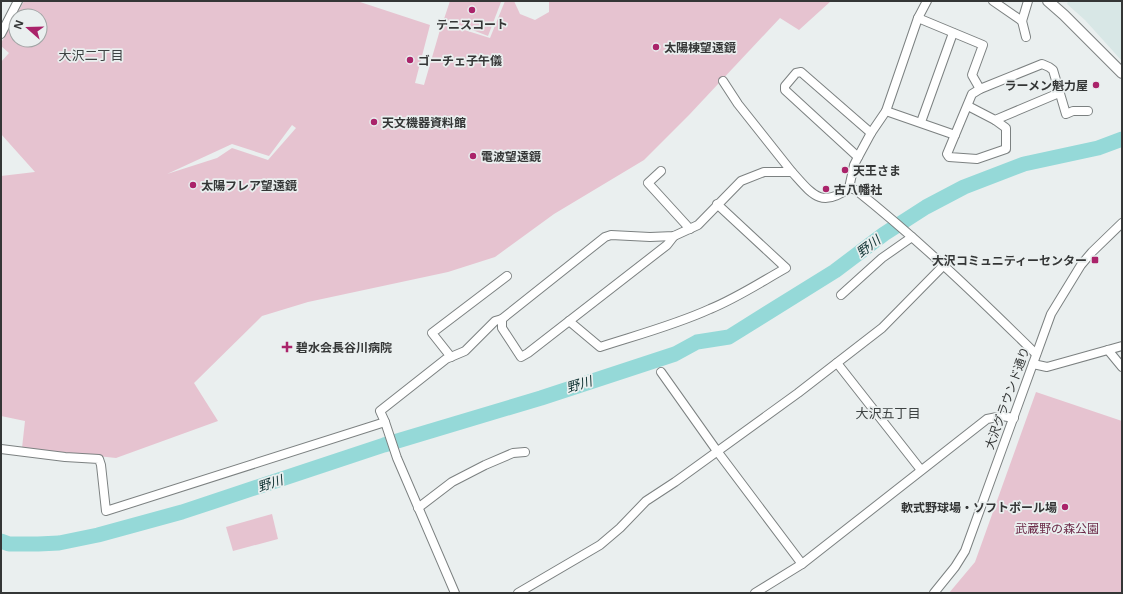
<svg xmlns="http://www.w3.org/2000/svg" width="1123" height="594" font-family="'Noto Sans','Noto Sans JP',sans-serif">
<style>
.built{fill:#d8e7e6}
.green{fill:#e6c3d0;fill-rule:evenodd}
.lines{fill:none;stroke-linecap:round;stroke-linejoin:round}
.river{stroke:#95d9d8;stroke-width:15}
.minor-casing{stroke:#7c8181;stroke-width:10}
.major-casing{stroke:#7c8181;stroke-width:12}
.minor{stroke:#fff;stroke-width:8}
.major{stroke:#fff;stroke-width:10}
.poi-dot{fill:#aa236a;stroke:#eaefef;stroke-width:1.5}
.labels{text-anchor:middle;dominant-baseline:central;stroke-width:3.5;stroke-linejoin:round;paint-order:stroke}
.poi-label{font-size:12px;font-weight:bold;fill:#343636;stroke:#eaefef;text-anchor:start}
.street-label{font-size:12px;fill:#343636;stroke:#eaefef}
.park-label{font-size:12px;fill:#6b2a48;stroke:#eaefef}
.neighbourhood-label{font-size:13px;fill:#3e4343;stroke:#eaefef}
.water-label{font-size:13px;font-style:italic;fill:#0d3030;stroke:#eaefef}
</style>
<rect width="100%" height="100%" fill="#eaefef"/>
<polygon class="built" points="1068,1 1122,1 1122,61 1085,20 1067,4"/>
<g class="green">
<path d="M 24,1 L 357,1 L 430,25 L 415,83 L 424,85 L 442,23 L 490,38 L 505,1 L 514,1 L 520,14 L 535,20 L 549,12 L 549,1 L 831,1 L 799,30 L 780,18 L 689,115 L 644,160 L 554,214 L 495,257 L 448,272 L 308,302 L 262,316 L 194,383 L 218,421 L 116,458 L 22,448 L 25,421 L 1,416 L 1,176 L 35,172 L 1,134 L 1,62 L 9,53 L 1,46 L 1,43 L 16,16 L 16,40 L 40,40 L 40,16 L 16,16 ZM 292,125 L 296,128 L 268,160 L 232,148 L 217,158 L 167,174 L 232,144 L 269,156 Z"/>
<polygon points="450,1 501,2 488,36 444,19"/>
<polygon points="1036,392 1122,421 1122,593 949,593 975,562"/>
<polygon points="272,514 278,539 233,551 226,527"/>
</g>
<g class="lines">
<polyline class="river" points="1,541 9,544 38,544 59,543 98,535 182,512 384,445 541,398 675,354 697,342 729,337 835,271 884,234 926,207 964,187 1024,164 1098,148 1122,139"/>
<defs>
<g id="minor">
<polyline points="993,1 1022,21"/>
<polyline points="918,18 983,45 972,75 980,89"/>
<polyline points="1,34 18,1"/>
<polyline points="1026,37 1022,21 1028,1"/>
<polyline points="723,81 738,104 792,172"/>
<polyline points="968,106 995,120 1059,93"/>
<polyline points="886,111 955,135"/>
<polyline points="995,120 1006,128 1006,149 977,159 949,157 947,154 972,94 980,89 1042,64 1049,67 1053,70 1066,114 1073,111 1088,111"/>
<polyline points="921,122 953,33"/>
<polyline points="858,157 785,90 785,86 796,73 801,72 871,133"/>
<polyline points="661,171 648,183 690,229"/>
<path d="M 849,188 L 856,190 C 920,241 978,297 1036,354"/>
<polyline points="841,295 882,258 912,237"/>
<polyline points="502,319 502,328 521,357 528,353 667,245 674,236"/>
<path d="M 569,321 L 600,347 C 637,335 675,325 710,309 C 737,298 761,282 786,268 L 717,204"/>
<polyline points="1108,350 1122,367"/>
<polyline points="451,357 432,333 507,276"/>
<polyline points="837,363 921,470"/>
<polyline points="1033,364 1047,367 1122,346"/>
<polyline points="661,372 717,451 802,564"/>
<polyline points="385,422 397,458 455,593"/>
<path d="M 1,449 L 65,457 L 99,459 L 101,465 L 106,511 L 385,422 L 380,411 L 446,359 L 465,351 L 495,321 L 502,319 L 605,237 L 611,235 L 650,237 L 674,236 L 698,225 L 741,181 L 764,172 L 792,172 C 812,194 821,209 849,188 L 854,165 L 858,157 L 871,133 L 886,111 L 918,18 L 927,1"/>
<polyline points="418,508 452,482 485,465 513,453 525,452"/>
<polyline points="518,593 600,545 620,528 646,501 675,482 798,393 882,328 944,265"/>
<polyline points="755,593 802,564 987,419 1002,416 1014,418"/>
<polyline points="934,593 955,567 965,551 1051,314 1081,265 1092,252 1122,223"/>
</g>
<polyline id="major" points="1048,1 1064,15 1122,73"/>
</defs>
<use href="#minor" class="minor-casing"/>
<use href="#major" class="major-casing"/>
<use href="#minor" class="minor"/>
<use href="#major" class="major"/>
</g>
<g class="poi-dot">
<circle cx="472" cy="10" r="4"/>
<circle cx="656" cy="47" r="4"/>
<circle cx="410" cy="60" r="4"/>
<circle cx="1096" cy="85" r="4"/>
<circle cx="374" cy="122" r="4"/>
<circle cx="473" cy="156" r="4"/>
<circle cx="845" cy="170" r="4"/>
<circle cx="193" cy="185" r="4"/>
<circle cx="826" cy="189" r="4"/>
<rect x="1091" y="256" width="8" height="8" rx="2"/>
<path d="M285 341h4v4h4v4h-4v4h-4v-4h-4v-4h4z"/>
<circle cx="1065" cy="507" r="4"/>
</g>
<g class="labels">
<g class="poi-label">
<text x="472" y="24" text-anchor="middle">テニスコート</text>
<text x="664" y="47">太陽棟望遠鏡</text>
<text x="418" y="60">ゴーチェ子午儀</text>
<text x="1088" y="85" text-anchor="end">ラーメン魁力屋</text>
<text x="382" y="122">天文機器資料館</text>
<text x="481" y="156">電波望遠鏡</text>
<text x="853" y="170">天王さま</text>
<text x="201" y="185">太陽フレア望遠鏡</text>
<text x="834" y="189">古八幡社</text>
<text x="1087" y="260" text-anchor="end">大沢コミュニティーセンター</text>
<text x="296" y="347">碧水会長谷川病院</text>
<text x="1057" y="507" text-anchor="end">軟式野球場・ソフトボール場</text>
</g>
<g class="street-label">
<text transform="translate(1007 398) rotate(-70)">大沢グラウンド通り</text>
</g>
<g class="park-label">
<text x="1057" y="528">武蔵野の森公園</text>
</g>
<g class="neighbourhood-label">
<text x="91" y="55">大沢二丁目</text>
<text x="888" y="413">大沢五丁目</text>
</g>
<g class="water-label">
<text transform="translate(868 246) rotate(-37)">野川</text>
<text transform="translate(579 384) rotate(-17)">野川</text>
<text transform="translate(270 483) rotate(-18)">野川</text>
</g>
</g>
<rect width="1123" height="594" fill="none" stroke="#343636" stroke-width="4"/>
<g transform="translate(28 28) rotate(290)"><circle r="19" fill="#eaefef" stroke="#a1a5a5"/>
<path d="M0-3L7 15L0 10L-7 15Z" fill="#aa236a"/>
<text y="-6" font-size="11" font-weight="bold" text-anchor="middle" fill="#343636">N</text>
</g>
</svg>
